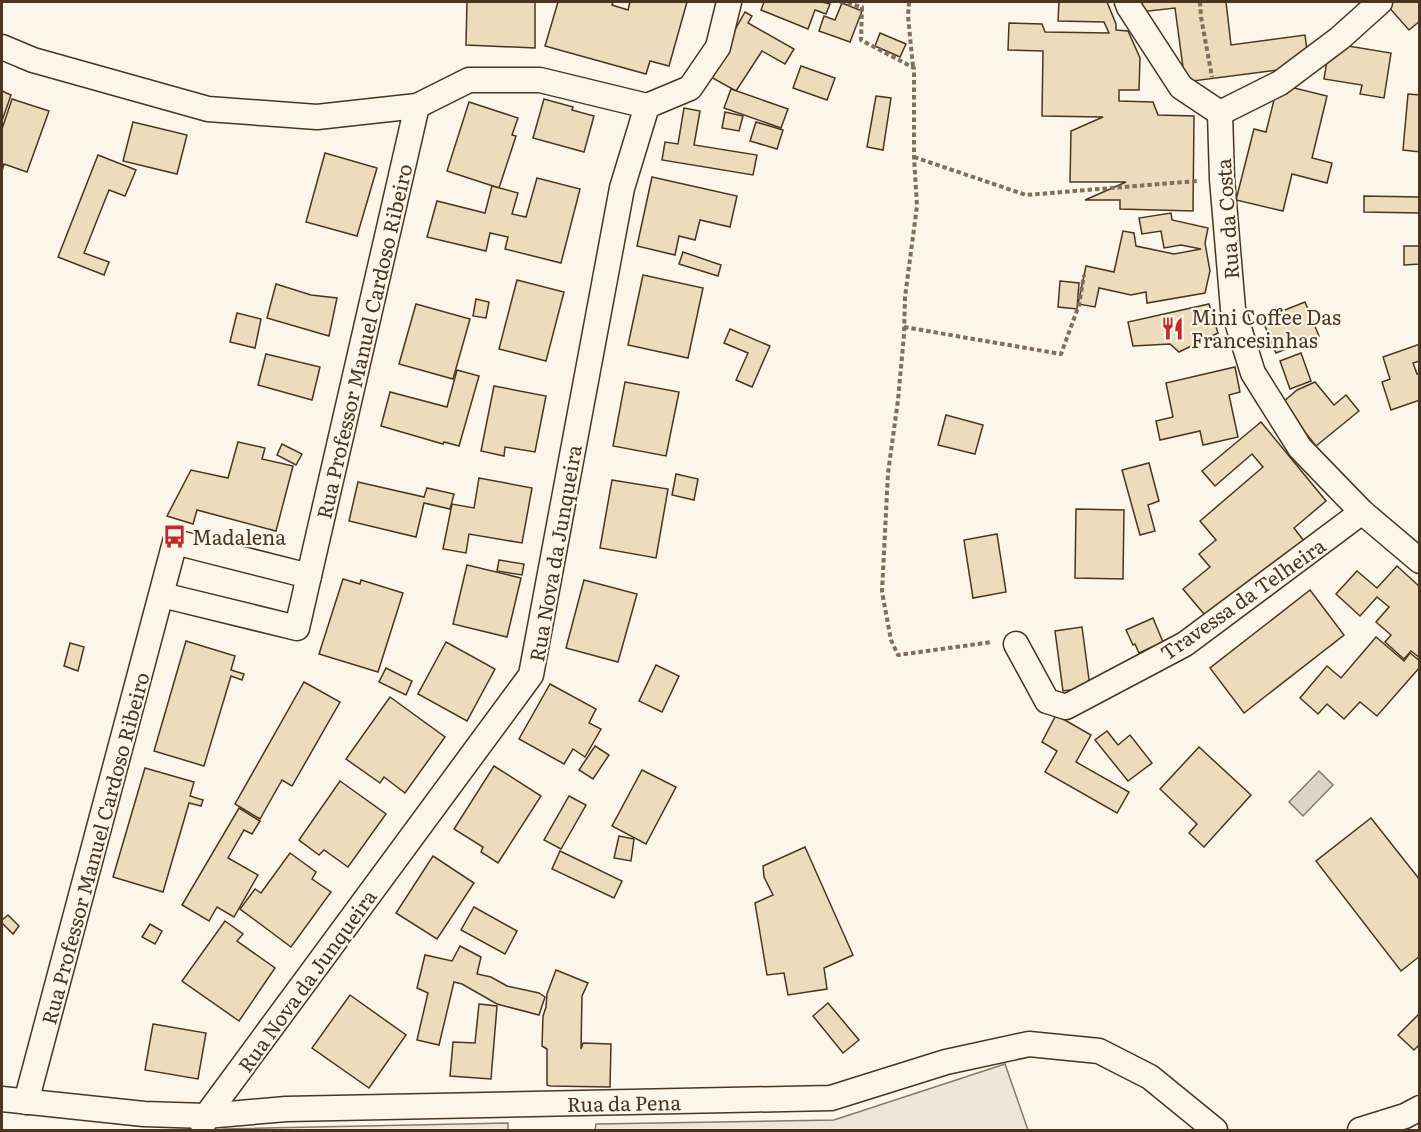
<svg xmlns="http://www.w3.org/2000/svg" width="1421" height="1132" font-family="Literata,serif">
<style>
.green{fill:#ede6d9;stroke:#887966;stroke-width:1.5}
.water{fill:#dcd4c6;stroke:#887966;stroke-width:1.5}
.building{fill:#ecdcbc;stroke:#4a3520;stroke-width:1.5}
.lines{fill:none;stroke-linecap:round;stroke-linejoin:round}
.street-casing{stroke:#4a3520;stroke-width:27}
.path{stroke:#7f6f5c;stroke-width:4;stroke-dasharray:4.5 3;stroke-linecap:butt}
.street{stroke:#fbf6e9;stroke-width:24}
.labels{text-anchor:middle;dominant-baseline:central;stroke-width:4.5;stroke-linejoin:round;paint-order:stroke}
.street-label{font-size:20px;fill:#4a3520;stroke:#fbf6e9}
.poi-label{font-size:20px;fill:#4a3520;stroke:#fbf6e9;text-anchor:start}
</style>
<rect width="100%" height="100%" fill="#fbf6e9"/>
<g class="green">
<polygon points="1005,1064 1028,1130 595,1130 596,1124 834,1120"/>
<polygon points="508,1123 508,1130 223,1130 223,1129"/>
</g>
<polygon class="water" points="1319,771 1333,785 1303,816 1289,802"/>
<g class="building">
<polygon points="467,2 535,2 535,48 466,45"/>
<polygon points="558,2 613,2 612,5 628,10 630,2 687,2 669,66 650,61 646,74 545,46"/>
<polygon points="764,2 822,2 830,4 826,14 815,10 808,29 761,10"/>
<polygon points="1059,2 1107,2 1116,24 1116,30 1128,31 1140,58 1139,90 1119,90 1119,101 1153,102 1158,115 1194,116 1193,211 1120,209 1120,200 1085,200 1126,182 1070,182 1071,131 1103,117 1042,116 1043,51 1008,50 1009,23 1042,24 1045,32 1109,33 1104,22 1058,21"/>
<polygon points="1130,2 1226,2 1231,45 1305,35 1309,66 1185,82 1175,8 1131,13"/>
<polygon points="1389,2 1420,2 1420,21 1409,30 1386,4"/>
<polygon points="842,3 862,11 850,42 819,31 824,16 835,20"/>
<polygon points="745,12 752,16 748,23 794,49 785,64 762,51 736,91 709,76"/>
<polygon points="880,33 906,44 900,57 875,46"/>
<polygon points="1330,43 1391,53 1384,98 1360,94 1362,85 1324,79"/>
<polygon points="801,66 835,78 827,100 793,88"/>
<polygon points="1278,84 1327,96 1312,158 1332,163 1327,183 1292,174 1283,211 1236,200 1254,129 1266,132"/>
<polygon points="731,89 788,109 781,128 724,108"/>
<polygon points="2,91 11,95 2,121"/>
<polygon points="1408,94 1420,95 1420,152 1403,150"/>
<polygon points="876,96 891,98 883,150 867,147"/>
<polygon points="12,99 49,111 27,172 4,164 2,171 2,129"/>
<polygon points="544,99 573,107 572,110 594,116 584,152 533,138"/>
<polygon points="469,102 518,118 512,135 516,136 499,188 447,171"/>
<polygon points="684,108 700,111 694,145 757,155 753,175 662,160 665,142 678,144"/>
<polygon points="725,112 743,116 739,131 722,128"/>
<polygon points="133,122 187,135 177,174 123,161"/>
<polygon points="756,122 783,130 777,149 750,141"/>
<polygon points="325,153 377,168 357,236 306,222"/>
<polygon points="98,155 136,170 125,196 109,190 84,253 109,262 104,275 58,257"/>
<polygon points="652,177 737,196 730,227 700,220 695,240 679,236 675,255 637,246"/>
<polygon points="537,178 580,189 561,263 505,249 508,237 490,233 486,251 427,237 437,201 485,213 492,186 518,193 512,214 526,217"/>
<polygon points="1364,196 1420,197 1420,213 1364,212"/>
<polygon points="1171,213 1172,220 1208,228 1205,243 1210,271 1205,293 1147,303 1146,292 1131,295 1099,288 1095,307 1078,304 1086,266 1114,272 1123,231 1134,233 1136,246 1174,254 1201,249 1181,245 1164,248 1161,231 1142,234 1139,218"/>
<polygon points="1404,246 1420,246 1420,264 1404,265"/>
<polygon points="683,252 721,265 718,276 679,264"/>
<polygon points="643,275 703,288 688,358 628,345"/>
<polygon points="517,280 564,292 546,361 499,349"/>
<polygon points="1060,281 1079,283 1077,309 1058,307"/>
<polygon points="276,284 311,295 337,298 329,336 267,318"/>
<polygon points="476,299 489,302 486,318 473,316"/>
<polygon points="1305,302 1319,336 1276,353 1262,319"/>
<polygon points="416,304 470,319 453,379 399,364"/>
<polygon points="1209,304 1218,333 1179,352 1170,344 1133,346 1128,322"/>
<polygon points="237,313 261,319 255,348 230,342"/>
<polygon points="730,329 770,346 752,387 736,380 748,353 724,343"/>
<polygon points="1420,344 1420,361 1413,363 1417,374 1420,373 1420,400 1391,410 1382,382 1390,379 1383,357"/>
<polygon points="1301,353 1311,381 1290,389 1280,361"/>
<polygon points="266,354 320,367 312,400 258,385"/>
<polygon points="1235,367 1240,392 1229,395 1238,437 1203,445 1200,431 1160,440 1156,421 1173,417 1166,383"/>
<polygon points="457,370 479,376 459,446 444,442 443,444 381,426 390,392 447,407"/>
<polygon points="625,382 679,392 666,456 613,446"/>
<polygon points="1315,382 1334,405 1346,395 1359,411 1316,446 1282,403 1297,390"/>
<polygon points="494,386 546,396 535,452 505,447 504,456 481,451"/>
<polygon points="946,415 983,425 975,454 938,445"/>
<polygon points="1261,422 1326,501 1294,528 1304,541 1209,620 1183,589 1210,567 1199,554 1216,540 1200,521 1263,467 1252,454 1215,486 1202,471"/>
<polygon points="238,442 265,448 262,459 293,466 276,531 197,510 193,524 167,516 191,470 228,478"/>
<polygon points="282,444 302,454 296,465 277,455"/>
<polygon points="1149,463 1159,501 1148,505 1155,531 1140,535 1122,470"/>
<polygon points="676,474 698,479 694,500 672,495"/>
<polygon points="479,478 532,488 522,543 469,534 466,553 443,549 452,504 474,508"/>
<polygon points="612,480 668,489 656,558 600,548"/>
<polygon points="358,482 424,497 427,488 454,494 450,509 424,503 416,537 349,521"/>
<polygon points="1076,509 1124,510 1123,579 1075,578"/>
<polygon points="997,534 1006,592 973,598 964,540"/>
<polygon points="499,560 524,564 522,575 497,571"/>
<polygon points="467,565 521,578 507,637 453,624"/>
<polygon points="1397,566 1420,587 1420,658 1411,651 1404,659 1385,642 1391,635 1376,622 1389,607 1377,597 1360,616 1336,594 1357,571 1377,588"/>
<polygon points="343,579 360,584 361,580 403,593 378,672 319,654"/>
<polygon points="584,580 637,594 618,662 566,648"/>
<polygon points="1310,590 1344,635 1244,713 1210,668"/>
<polygon points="1153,618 1163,642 1139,653 1135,644 1133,645 1126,630"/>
<polygon points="1082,627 1090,687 1063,691 1055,631"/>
<polygon points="1376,637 1404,661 1410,653 1420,661 1420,667 1377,716 1360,702 1344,719 1327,704 1318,714 1300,698 1327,666 1341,678"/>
<polygon points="186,641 235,656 231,670 244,674 242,680 231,676 204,766 154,751"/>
<polygon points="446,642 495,669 467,721 418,694"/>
<polygon points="70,643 84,647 78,671 64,666"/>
<polygon points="656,665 679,676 662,712 639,701"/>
<polygon points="386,668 412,681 406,695 379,682"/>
<polygon points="304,682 340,702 292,786 282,780 260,819 235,804"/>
<polygon points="550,684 596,709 589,723 601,729 585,757 573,749 564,764 519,739"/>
<polygon points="390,697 445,737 405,793 384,777 380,783 346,759"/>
<polygon points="1056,715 1091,735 1076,762 1129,792 1117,813 1045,772 1057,751 1042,742"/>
<polygon points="1107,731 1118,745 1130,735 1152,763 1128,781 1095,740"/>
<polygon points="595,746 609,755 593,779 579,770"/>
<polygon points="1199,747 1251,795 1204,847 1189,833 1197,824 1160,789"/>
<polygon points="494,766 541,796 498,863 481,852 483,847 454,829"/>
<polygon points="145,768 194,782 190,796 203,800 201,806 189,803 163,892 113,877"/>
<polygon points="642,770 676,787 646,844 612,826"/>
<polygon points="340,781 386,814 348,867 324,850 319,855 299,840"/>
<polygon points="569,796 586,805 561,849 544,840"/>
<polygon points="239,808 260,821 252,834 244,830 228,858 258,875 234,917 217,907 209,921 182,905"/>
<polygon points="1371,818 1420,880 1420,956 1401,971 1316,861"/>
<polygon points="619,836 634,839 631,861 614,858"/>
<polygon points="805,847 853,955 824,968 827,989 788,995 784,973 767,975 755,903 773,895 764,877 763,866"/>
<polygon points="560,851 622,881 614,898 552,869"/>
<polygon points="290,853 316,872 312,879 331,892 291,947 240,909 255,889 261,893"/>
<polygon points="433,856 474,883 437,939 396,913"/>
<polygon points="474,907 517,931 505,954 461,930"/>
<polygon points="8,915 19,926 13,934 2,923 2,920"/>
<polygon points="225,921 243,934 237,941 275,968 239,1021 182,981"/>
<polygon points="150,924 162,931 155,944 142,937"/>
<polygon points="460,946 481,957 477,974 491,977 507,986 539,993 545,997 539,1015 497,1004 462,984 454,982 439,1045 417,1040 428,993 417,988 425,955 452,961"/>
<polygon points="556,970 588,983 582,996 581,1049 583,1043 611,1044 610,1087 550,1086 547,1085 547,1049 542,1046 543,1016 546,1007 547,994"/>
<polygon points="350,995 406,1035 369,1088 312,1048"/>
<polygon points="828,1003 859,1040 843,1053 813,1016"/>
<polygon points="479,1004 497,1006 491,1079 450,1076 453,1042 475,1043"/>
<polygon points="1420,1013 1420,1044 1414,1050 1398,1035"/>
<polygon points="153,1024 206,1033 198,1079 145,1070"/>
</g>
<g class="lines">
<defs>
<g id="street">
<polyline points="1127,2 1129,7 1181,87 1220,113"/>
<polyline points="2,47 33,60 208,109 317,117 417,106 469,80 540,80 647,106"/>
<polyline points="647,106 690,88 718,47 729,2"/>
<polyline points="1220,113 1222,179 1233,309 1253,373 1300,448 1362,512 1420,561"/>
<polyline points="1220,113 1280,83 1340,38 1380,2"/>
<polyline points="162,595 297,628 417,106"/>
<polyline points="1016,644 1047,701 1066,707 1185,644 1362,512"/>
<polyline points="2,1099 144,1114 206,1116 286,1109 831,1098 946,1062 1029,1044 1099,1051 1150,1077 1215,1130"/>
<polyline points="26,1102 175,542 309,576"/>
<polyline points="203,1125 206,1116 531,675 622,188 647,106"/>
<polyline points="1360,1130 1405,1116 1420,1108"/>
</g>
</defs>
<use href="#street" class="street-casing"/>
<g class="path">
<polyline points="840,2 862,7 861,40 914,68 914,157 917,206 905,297 904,335 898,400 888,473 882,592 891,640 898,655 992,642"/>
<polyline points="909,2 908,16 913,67"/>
<polyline points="1200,2 1201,17 1212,77"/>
<polyline points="914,157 1026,195 1197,181"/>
<polyline points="904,327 1061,354 1079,305 1084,275"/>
</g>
<use href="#street" class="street"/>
</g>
<defs>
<symbol id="restaurant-bare" viewBox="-9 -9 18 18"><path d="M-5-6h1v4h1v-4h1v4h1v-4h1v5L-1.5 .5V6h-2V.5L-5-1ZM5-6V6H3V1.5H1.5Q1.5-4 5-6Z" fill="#c62828" stroke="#fbf6e9" stroke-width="2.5" paint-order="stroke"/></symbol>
<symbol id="bus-bare" viewBox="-9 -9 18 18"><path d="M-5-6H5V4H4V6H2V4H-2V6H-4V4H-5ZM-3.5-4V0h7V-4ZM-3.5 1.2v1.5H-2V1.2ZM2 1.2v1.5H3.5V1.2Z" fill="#c62828" stroke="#fbf6e9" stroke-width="2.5" paint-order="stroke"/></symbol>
</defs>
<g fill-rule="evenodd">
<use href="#restaurant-bare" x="1156" y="312" width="33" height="33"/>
<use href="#bus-bare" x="158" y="520" width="33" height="33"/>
</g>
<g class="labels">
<g class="street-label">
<text transform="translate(1226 219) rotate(-94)">Rua da Costa</text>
<text transform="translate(363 341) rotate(-77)">Rua Professor Manuel Cardoso Ribeiro</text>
<text transform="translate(554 553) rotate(-80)">Rua Nova da Junqueira</text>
<text transform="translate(1242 598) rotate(-35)">Travessa da Telheira</text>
<text transform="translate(94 848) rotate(-75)">Rua Professor Manuel Cardoso Ribeiro</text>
<text transform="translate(306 980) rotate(-54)">Rua Nova da Junqueira</text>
<text transform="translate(624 1102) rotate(-1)">Rua da Pena</text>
</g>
<g class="poi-label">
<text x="1191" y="316">Mini Coffee Das<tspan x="1191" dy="23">Francesinhas</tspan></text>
<text x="192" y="536">Madalena</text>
</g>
</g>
<rect width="1421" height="1132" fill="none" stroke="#4a3520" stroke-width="6"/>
</svg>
